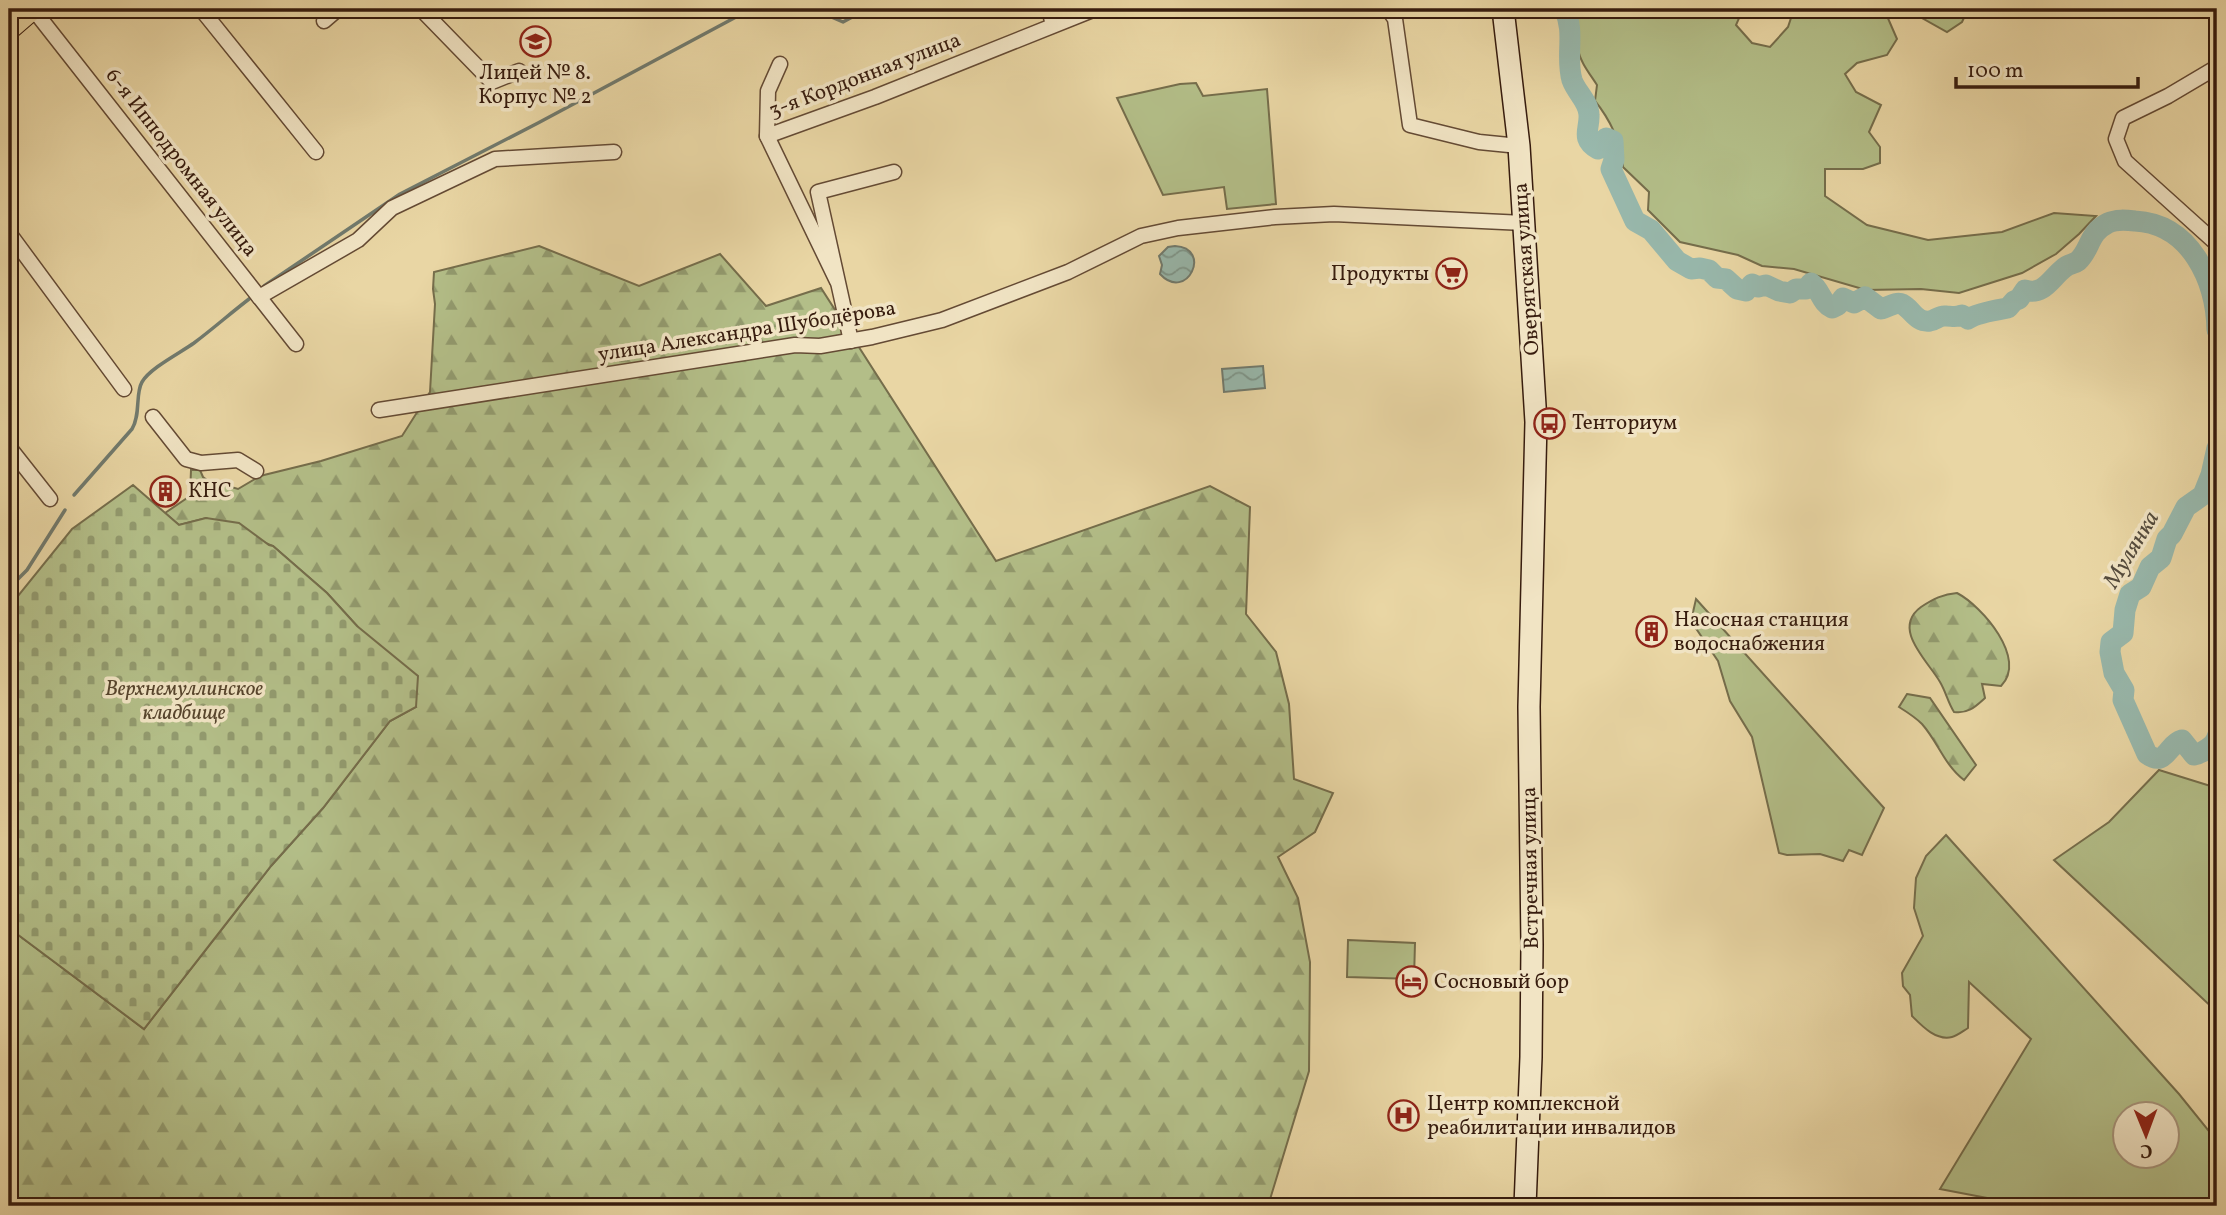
<svg xmlns="http://www.w3.org/2000/svg" width="2226" height="1215" font-family="Vollkorn,serif">
<style>
.green{fill:#b3be88;stroke:#756d4b;stroke-width:2;fill-rule:evenodd}
.forest{fill:url(#forest-firs);stroke:#756d4b;stroke-width:2}
.cemetery{fill:url(#cemetery-stones);stroke:#756d4b;stroke-width:2}
.water{fill:url(#water-waves);stroke:#717a6d;stroke-width:2}
.lines{fill:none;stroke-linecap:round;stroke-linejoin:round}
.stream{stroke:#717a6d;stroke-width:3.5}
.river{stroke:#98b8ac;stroke-width:21}
.minor-casing{stroke:#644a34;stroke-width:17}
.secondary-casing{stroke:#371c0e;stroke-width:24}
.primary-casing{stroke:#371c0e;stroke-width:25}
.minor{stroke:#f1e4c4;stroke-width:14}
.secondary{stroke:#f1e4c4;stroke-width:21}
.primary{stroke:#e9d6a4;stroke-width:23}
.labels{text-anchor:middle;dominant-baseline:central;stroke-width:7;stroke-linejoin:round;paint-order:stroke}
.poi-label{font-size:21px;fill:#371c0e;stroke:#f1e4c4;text-anchor:start}
.street-label{font-size:21px;fill:#371c0e;stroke:#f1e4c4}
.park-label{font-size:21px;font-style:italic;fill:#56442c;stroke:#f1e4c4}
.water-label{font-size:23px;font-style:italic;fill:#544b3d;stroke:#f1e4c4}
</style>
<defs>
<pattern id="forest-firs" width="22" height="20" patternUnits="userSpaceOnUse" patternTransform="scale(1.75)"><rect width="22" height="20" fill="#b3be88"/><path d="M5 1l3.5 6h-7zM16 11l3.5 6h-7z" fill="#929a6e"/></pattern>
<pattern id="cemetery-stones" width="16" height="16" patternUnits="userSpaceOnUse" patternTransform="scale(1.75)"><rect width="16" height="16" fill="#b3be88"/><path d="M2 7V4a2 2 0 0 1 4 0v3zM10 15v-3a2 2 0 0 1 4 0v3z" fill="#929a6e"/></pattern>
<pattern id="water-waves" width="16" height="10" patternUnits="userSpaceOnUse" patternTransform="scale(1.75)"><rect width="16" height="10" fill="#98b8ac"/><path d="M0 5q4-4 8 0t8 0" fill="none" stroke="#7d958a"/></pattern>
</defs>
<rect width="100%" height="100%" fill="#e9d6a4"/>
<filter id="stains"><feTurbulence type="fractalNoise" baseFrequency=".00286" numOctaves="4"/><feColorMatrix values="0 0 0 0 .2 0 0 0 0 .09 0 0 0 0 .02 0 0 0 .5 -.17"/></filter>
<radialGradient id="worn" r=".72"><stop offset=".6" stop-color="#630" stop-opacity="0"/><stop offset="1" stop-color="#630" stop-opacity=".3"/></radialGradient>
<g class="green">
<path d="M 1574,9 L 1743,9 L 1736,25 L 1752,43 L 1770,47 L 1788,27 L 1794,9 L 1905,9 L 1887,16 L 1897,39 L 1887,55 L 1857,63 L 1845,74 L 1856,92 L 1881,105 L 1869,132 L 1880,147 L 1880,163 L 1863,169 L 1825,169 L 1825,196 L 1867,225 L 1928,240 L 2002,232 L 2054,213 L 2096,216 L 2079,234 L 2056,254 L 2022,273 L 1959,293 L 1921,289 L 1866,290 L 1794,269 L 1762,266 L 1738,255 L 1680,242 L 1648,210 L 1649,192 L 1623,167 C 1623,145 1609,118 1595,101 L 1597,85 C 1590,74 1580,62 1578,49 C 1575,35 1579,22 1574,9 Z"/>
<polygon points="1906,9 1968,9 1962,22 1947,32"/>
<polygon points="1196,83 1203,96 1267,89 1276,204 1227,209 1224,187 1163,195 1117,98 1180,84"/>
<polygon points="1696,599 1884,808 1862,855 1849,850 1843,861 1820,854 1787,855 1779,853 1752,737 1730,701 1718,661 1691,621"/>
<polygon points="2159,770 2217,788 2217,1012 2054,860 2109,822"/>
<path d="M 1946,835 L 2179,1094 L 2217,1141 L 2217,1206 L 2029,1206 L 1940,1189 L 2031,1039 L 1969,982 L 1968,1028 C 1963,1031 1957,1036 1952,1037 C 1936,1041 1922,1026 1912,1016 L 1910,995 L 1903,986 L 1902,973 L 1923,936 L 1914,908 L 1916,878 L 1926,856 ZM 2124,1114 L 2166,1114 L 2166,1156 L 2124,1156 Z"/>
<polygon points="1348,940 1415,943 1414,979 1347,977"/>
</g>
<g class="forest">
<polygon points="539,246 639,286 720,254 766,306 821,288 996,561 1210,486 1250,507 1246,614 1276,652 1289,704 1294,779 1333,793 1315,832 1278,857 1298,898 1310,962 1309,1071 1268,1206 9,1206 9,928 144,1029 271,866 323,808 390,721 416,707 357,626 327,593 273,546 206,518 179,525 165,513 190,496 191,470 200,470 203,477 207,480 238,489 260,476 321,461 402,436 430,392 435,304 433,289 434,272"/>
<path d="M 1957,593 C 1982,606 2028,659 2001,686 L 1982,684 L 1985,698 C 1975,707 1968,714 1954,712 C 1948,703 1946,692 1940,682 C 1928,661 1891,629 1921,607 C 1933,599 1943,594 1957,593 Z"/>
<path d="M 1907,694 L 1930,698 L 1976,765 L 1964,780 C 1945,766 1938,742 1922,724 C 1916,718 1907,712 1899,707 Z"/>
</g>
<polygon class="cemetery" points="133,485 179,525 206,518 239,523 269,545 273,546 327,593 357,626 418,676 416,707 390,721 323,808 271,866 144,1029 9,928 9,607 72,529"/>
<g class="water">
<path d="M 1175,246 C 1213,248 1187,303 1160,274 L 1162,265 L 1159,256 L 1168,247 Z"/>
<polygon points="1263,366 1265,388 1224,392 1222,369"/>
</g>
<g class="lines">
<g class="stream">
<polyline points="813,9 843,22 867,9"/>
<polyline points="264,286 400,194 538,123 736,17 757,9"/>
<path d="M 74,495 L 132,429 C 141,414 135,394 142,382 C 150,368 180,353 194,343 C 214,328 233,311 253,296"/>
<polyline points="9,588 27,570 65,510"/>
</g>
<g class="river">
<path d="M 1564,9 C 1576,32 1565,56 1572,80 C 1576,92 1589,102 1589,115 C 1590,129 1580,139 1598,149 L 1606,138 L 1613,141 L 1614,160 L 1611,169 L 1635,221 L 1651,230 L 1677,261 L 1691,269 L 1700,268 L 1709,270 L 1717,278 L 1726,279 L 1737,289 L 1746,291 L 1752,284 L 1758,287 L 1766,285 L 1779,291 L 1790,293 L 1796,289 L 1806,289 L 1811,283 C 1821,290 1821,303 1832,308 L 1838,305 L 1843,298 L 1854,303 L 1865,297 L 1881,309 C 1887,308 1896,301 1902,304 C 1912,309 1916,323 1930,321 C 1936,320 1939,315 1946,316 C 1953,316 1955,318 1962,315 L 1968,319 C 1977,313 1997,310 2008,308 L 2014,301 L 2019,299 L 2025,290 C 2044,296 2051,278 2064,268 C 2068,264 2074,264 2078,261 C 2091,249 2088,233 2108,223 C 2116,219 2126,220 2135,221 C 2191,224 2216,281 2217,330"/>
<path d="M 2217,448 L 2211,475 L 2203,495 L 2186,507 L 2172,534 L 2167,539 L 2161,558 L 2150,567 L 2141,587 L 2130,594 L 2125,610 L 2123,633 L 2111,642 L 2110,652 L 2114,673 L 2124,690 L 2123,700 L 2147,754 C 2166,768 2167,744 2182,740 L 2194,755 C 2203,753 2215,745 2217,737"/>
</g>
<defs>
<g id="minor">
<polyline points="33,9 296,344"/>
<polyline points="201,9 316,152"/>
<polyline points="421,9 492,82 519,71"/>
<polyline points="1049,9 1053,25"/>
<polyline points="1388,9 1395,19 1410,125 1479,142 1519,146"/>
<polyline points="324,21 338,9"/>
<polyline points="780,64 768,91 767,136 837,281"/>
<polyline points="2217,67 2168,96 2123,118 2116,139 2125,161 2217,244"/>
<polyline points="767,136 875,97 1095,9"/>
<polyline points="9,233 124,389"/>
<polyline points="259,297 358,240 392,208 495,159 614,152"/>
<polyline points="851,341 818,192 894,172"/>
<polyline points="379,410 795,345 820,346 872,337 942,320 1068,272 1141,236 1178,228 1275,217 1334,214 1524,223"/>
<polyline points="153,417 186,459 201,463 238,460 256,471"/>
<polyline points="9,447 50,499"/>
</g>
<polyline id="secondary" points="1503,9 1519,146 1536,422 1529,707 1532,945 1531,1057 1525,1206"/>
<polyline id="primary" points="9,28 31,9"/>
</defs>
<use href="#minor" class="minor-casing"/>
<use href="#secondary" class="secondary-casing"/>
<use href="#primary" class="primary-casing"/>
<use href="#minor" class="minor"/>
<use href="#secondary" class="secondary"/>
<use href="#primary" class="primary"/>
</g>
<defs>
<symbol id="school-ring" viewBox="-11 -11 22 22"><circle r="9.5" fill="#f1e4c4" stroke="#8f2418" stroke-width="1.5"/><path d="M0-5L7-2L0 1L-7-2ZM-4 1L0 2.5L4 1V4Q0 6-4 4Z" fill="#8f2418"/></symbol>
<symbol id="supermarket-ring" viewBox="-11 -11 22 22"><circle r="9.5" fill="#f1e4c4" stroke="#8f2418" stroke-width="1.5"/><path d="M-6-5.5h2.5l.6 2H6L4.5 2H-2.5L-4.4-4H-6ZM-1.5 3.2a1.3 1.3 0 1 0 .1 0ZM3 3.2a1.3 1.3 0 1 0 .1 0Z" fill="#8f2418"/></symbol>
<symbol id="bus-ring" viewBox="-11 -11 22 22"><circle r="9.5" fill="#f1e4c4" stroke="#8f2418" stroke-width="1.5"/><path d="M-5-6H5V4H4V6H2V4H-2V6H-4V4H-5ZM-3.5-4V0h7V-4ZM-3.5 1.2v1.5H-2V1.2ZM2 1.2v1.5H3.5V1.2Z" fill="#8f2418"/></symbol>
<symbol id="building-ring" viewBox="-11 -11 22 22"><circle r="9.5" fill="#f1e4c4" stroke="#8f2418" stroke-width="1.5"/><path d="M-4-6H4V6H1V3H-1V6H-4ZM-2.5-4.3h1.7v1.8h-1.7ZM.8-4.3h1.7v1.8H.8ZM-2.5-1h1.7V.8h-1.7ZM.8-1h1.7V.8H.8Z" fill="#8f2418"/></symbol>
<symbol id="hotel-ring" viewBox="-11 -11 22 22"><circle r="9.5" fill="#f1e4c4" stroke="#8f2418" stroke-width="1.5"/><path d="M-6-4.5h1.5V1H6V5H4.5V3h-9V5H-6ZM-4 0a1.8 1.8 0 1 1 3.6 0ZM.5 0V-2.5h3Q6-2.5 6 0Z" fill="#8f2418"/></symbol>
<symbol id="hospital-ring" viewBox="-11 -11 22 22"><circle r="9.5" fill="#f1e4c4" stroke="#8f2418" stroke-width="1.5"/><path d="M-5-5h3v3.5h4V-5h3V5h-3V1.5h-4V5h-3Z" fill="#8f2418"/></symbol>
</defs>
<g fill-rule="evenodd">
<use href="#school-ring" x="518" y="24" width="35" height="35"/>
<use href="#supermarket-ring" x="1434" y="256" width="35" height="35"/>
<use href="#bus-ring" x="1532" y="406" width="35" height="35"/>
<use href="#building-ring" x="148" y="474" width="35" height="35"/>
<use href="#building-ring" x="1634" y="614" width="35" height="35"/>
<use href="#hotel-ring" x="1394" y="964" width="35" height="35"/>
<use href="#hospital-ring" x="1386" y="1098" width="35" height="35"/>
</g>
<g class="labels">
<g class="poi-label">
<text x="535" y="73" text-anchor="middle">Лицей № 8.<tspan x="535" dy="24">Корпус № 2</tspan></text>
<text x="1429" y="274" text-anchor="end">Пpoдукты</text>
<text x="1572" y="423">Тенториум</text>
<text x="188" y="491">КНС</text>
<text x="1674" y="620">Насосная станция<tspan x="1674" dy="24">водоснабжения</tspan></text>
<text x="1434" y="982">Сосновый бор</text>
<text x="1427" y="1104">Центр комплексной<tspan x="1427" dy="24">реабилитации инвалидов</tspan></text>
</g>
<g class="street-label">
<text transform="translate(865 76) rotate(-21)">3-я Кордонная улица</text>
<text transform="translate(181 163) rotate(52)">6-я Ипподромная улица</text>
<text transform="translate(1527 269) rotate(-94)">Оверятская улица</text>
<text transform="translate(747 332) rotate(-9)">улица Александра Шубодёрова</text>
<text transform="translate(1531 868) rotate(-91)">Встречная улица</text>
</g>
<g class="park-label">
<text x="184" y="689">Верхнемуллинское<tspan x="184" dy="24">кладбище</tspan></text>
</g>
<g class="water-label">
<text transform="translate(2132 550) rotate(-59)">Мулянка</text>
</g>
</g>
<rect width="2226" height="1215" fill="none" stroke="#e9d6a4" stroke-width="35"/>
<rect x="10" y="10" width="2205" height="1194" fill="none" stroke="#371c0e" stroke-width="3.5"/>
<rect x="18" y="18" width="2191" height="1180" fill="none" stroke="#371c0e" stroke-width="2"/>
<g transform="translate(2146 1135) rotate(179)"><circle r="33" fill="#f1e4c4" stroke="#a7947b" stroke-width="2"/>
<path d="M0-5L12 26L0 18L-12 26Z" fill="#8f2418"/>
<text y="-10" font-size="19" font-weight="bold" text-anchor="middle" fill="#371c0e">С</text>
</g>
<path d="M1956 77v10h182v-10" fill="none" stroke="#371c0e" stroke-width="3.5"/>
<text x="1967" y="77" font-size="21" fill="#371c0e" stroke="#f1e4c4" stroke-width="5" paint-order="stroke">100 m</text>
<rect width="100%" height="100%" filter="url(#stains)"/>
<rect width="100%" height="100%" fill="url(#worn)"/>
</svg>
